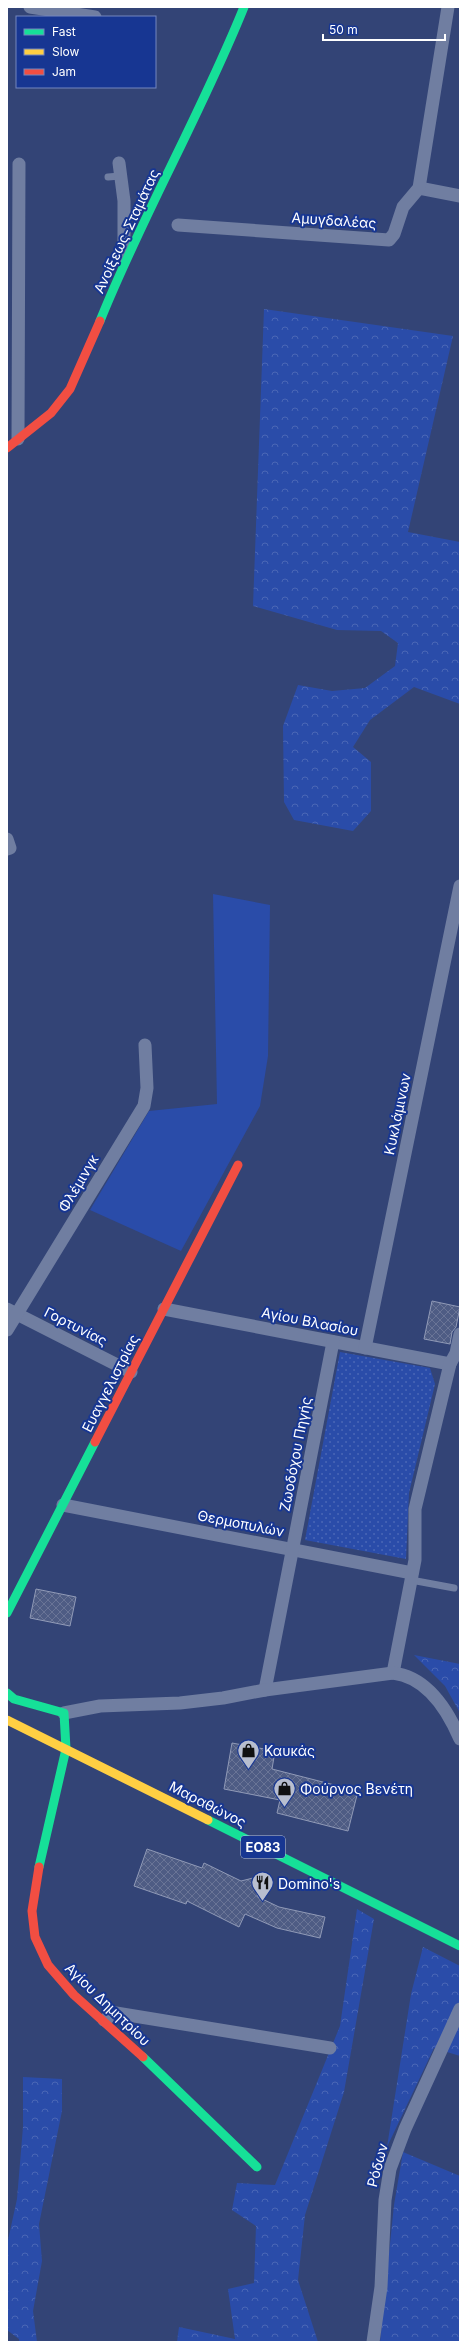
<svg xmlns="http://www.w3.org/2000/svg" width="467" height="2349" font-family="Inter,sans-serif">
<style>
.green{fill:#2a4ca9}
.forest{fill:url(#forest-crowns)}
.park{fill:url(#park-dots)}
.building{fill:url(#building-cross-hatch);stroke:#909ab7}
.lines{fill:none;stroke-linecap:round;stroke-linejoin:round}
.lane{stroke:#707ea1;stroke-width:7}
.street{stroke:#707ea1;stroke-width:13}
.fast{stroke:#16e098;stroke-width:9}
.slow{stroke:#ffcf43;stroke-width:9}
.jam{stroke:#f24e42;stroke-width:9}
.labels{text-anchor:middle;dominant-baseline:central;stroke-width:4;stroke-linejoin:round;paint-order:stroke}
.shield{fill:#173692;stroke:#b9c3de;stroke-width:1}
.shield-label{font-size:13px;font-weight:bold;fill:#fff}
.street-label{font-size:14px;fill:#fff;stroke:#173692}
.poi-label{font-size:14px;fill:#fff;stroke:#173692;text-anchor:start}
</style>
<defs>
<pattern id="forest-crowns" width="20" height="18" patternUnits="userSpaceOnUse"><rect width="20" height="18" fill="#2a4ca9"/><path d="M2 6a3 3 0 1 1 6 0M12 15a3 3 0 1 1 6 0" fill="none" stroke="#4a67b6"/></pattern>
<pattern id="park-dots" width="8" height="8" patternUnits="userSpaceOnUse"><rect width="8" height="8" fill="#2a4ca9"/><path d="M2 2h.1M6 6h.1" fill="none" stroke="#4a67b6" stroke-width="1.8" stroke-linecap="round"/></pattern>
<pattern id="building-cross-hatch" width="8" height="8" patternUnits="userSpaceOnUse"><rect width="8" height="8" fill="#4e5c84"/><path d="M0 0l8 8M0 8l8-8" fill="none" stroke="#697496"/></pattern>
</defs>
<rect width="100%" height="100%" fill="#334476"/>
<polygon class="green" points="213,894 270,905 268,1056 260,1106 181,1251 90,1210 149,1111 217,1104"/>
<g class="forest">
<polygon points="264,309 453,336 408,532 460,542 460,704 414,687 370,720 353,747 371,762 371,811 353,831 294,820 284,802 283,726 298,685 332,691 365,688 395,666 398,643 381,631 337,630 253,606"/>
<polygon points="414,1655 460,1664 460,1713 445,1686"/>
<polygon points="357,1909 374,1919 344,2092 305,2215 298,2280 318,2342 177,2342 179,2327 235,2339 228,2289 254,2283 256,2226 232,2210 237,2183 275,2185 340,2026"/>
<polygon points="423,1947 460,1966 460,2056 434,2048 387,2147 411,1994"/>
<polygon points="23,2077 62,2079 62,2111 39,2224 42,2261 33,2311 37,2342 19,2342 19,2339 7,2330 7,2245 17,2199 23,2127"/>
<polygon points="403,2152 460,2176 460,2342 380,2342 394,2205"/>
</g>
<polygon class="park" points="340,1352 430,1368 435,1384 409,1493 406,1559 305,1540"/>
<g class="building">
<polygon points="432,1301 460,1307 456,1327 452,1332 450,1344 424,1339"/>
<polygon points="36,1589 76,1597 70,1626 30,1618"/>
<polygon points="232,1743 275,1751 272,1769 358,1791 348,1831 277,1813 280,1800 224,1789"/>
<polygon points="147,1849 202,1868 204,1863 241,1881 253,1878 258,1897 279,1907 325,1917 320,1938 277,1928 245,1914 239,1927 187,1901 186,1904 134,1886"/>
</g>
<g class="lines">
<g class="lane">
<polyline points="108,177 120,176"/>
<polyline points="411,1580 454,1588"/>
</g>
<g class="street">
<polyline points="30,7 95,17"/>
<polyline points="119,163 124,201 124,258"/>
<polyline points="419,188 460,196"/>
<polyline points="178,225 389,240 394,234 403,207 419,188 448,7"/>
<polyline points="18,439 19,164"/>
<polyline points="7,839 10,848 7,849"/>
<polyline points="7,1309 131,1372"/>
<polyline points="164,1309 450,1364"/>
<polyline points="7,1330 144,1106 147,1088 145,1045"/>
<polyline points="365,1348 460,886"/>
<polyline points="63,1505 412,1573"/>
<polyline points="393,1673 415,1560 415,1509 450,1364 456,1353 460,1334"/>
<polyline points="265,1690 333,1342"/>
<path d="M 64,1713 L 100,1706 L 180,1703 L 223,1698 L 265,1690 L 393,1673 C 427,1677 448,1711 460,1739"/>
<polyline points="104,2020 116,2013 330,2048"/>
<polyline points="373,2342 381,2287 385,2200 390,2169 405,2129 460,2009"/>
</g>
<g class="fast">
<path d="M 100,321 C 143,214 201,114 244,7"/>
<polyline points="7,1613 95,1442"/>
<polyline points="7,1693 14,1699 64,1713 66,1749 39,1867"/>
<polyline points="208,1820 460,1946"/>
<polyline points="143,2057 257,2167"/>
</g>
<polyline class="slow" points="7,1720 208,1820"/>
<g class="jam">
<polyline points="7,448 51,413 70,389 100,321"/>
<polyline points="95,1442 238,1165"/>
<polyline points="39,1867 32,1911 35,1937 48,1965 74,1995 143,2057"/>
</g>
</g>
<defs>
<symbol id="shop-pin" viewBox="-11 -11 22 30"><path d="M0 17L-7.5 6A9.5 9.5 0 1 1 7.5 6Z" fill="#b8becf" stroke="#173692"/><path d="M-5-2.5h2.3a2.7 3.5 0 0 1 5.4 0H5L5.5 6h-11ZM-1.5-2.5h3a1.5 2.3 0 0 0-3 0Z" fill="#111"/></symbol>
<symbol id="restaurant-pin" viewBox="-11 -11 22 30"><path d="M0 17L-7.5 6A9.5 9.5 0 1 1 7.5 6Z" fill="#b8becf" stroke="#173692"/><path d="M-5-6h1v4h1v-4h1v4h1v-4h1v5L-1.5 .5V6h-2V.5L-5-1ZM5-6V6H3V1.5H1.5Q1.5-4 5-6Z" fill="#111"/></symbol>
</defs>
<g fill-rule="evenodd">
<use href="#shop-pin" x="236" y="1738" width="25" height="34"/>
<use href="#shop-pin" x="272" y="1776" width="25" height="34"/>
<use href="#restaurant-pin" x="250" y="1870" width="25" height="34"/>
</g>
<g class="labels">
<rect class="shield" x="241" y="1836" width="44" height="22" rx="3"/>
<g class="shield-label">
<text x="263" y="1847">ΕΟ83</text>
</g>
<g class="street-label">
<text transform="translate(334 220) rotate(4)">Αμυγδαλέας</text>
<text transform="translate(126 231) rotate(-65)">Ανοίξεως-Σταμάτας</text>
<text transform="translate(397 1114) rotate(-78)">Κυκλάμινων</text>
<text transform="translate(78 1183) rotate(-59)">Φλέμινγκ</text>
<text transform="translate(310 1321) rotate(11)">Αγίου Βλασίου</text>
<text transform="translate(76 1326) rotate(27)">Γορτυνίας</text>
<text transform="translate(110 1383) rotate(-63)">Ευαγγελιστρίας</text>
<text transform="translate(295 1454) rotate(-79)">Ζωοδόχου Πηγής</text>
<text transform="translate(241 1523) rotate(11)">Θερμοπυλών</text>
<text transform="translate(208 1804) rotate(27)">Μαραθώνος</text>
<text transform="translate(108 2004) rotate(44)">Αγίου Δημητρίου</text>
<text transform="translate(377 2165) rotate(-75)">Ρόδων</text>
</g>
<g class="poi-label">
<text x="264" y="1750">Καυκάς</text>
<text x="300" y="1788">Φούρνος Βενέτη</text>
<text x="278" y="1883">Domino's</text>
</g>
</g>
<rect width="467" height="2349" fill="none" stroke="#ffffff" stroke-width="16"/>
<rect x="16" y="16" width="140" height="72" fill="#173692" stroke="#7486be"/>
<rect x="24" y="29" width="20" height="6" fill="#16e098" stroke="#7486be"/>
<text x="52" y="36" font-size="12" fill="#ffffff">Fast</text>
<rect x="24" y="49" width="20" height="6" fill="#ffcf43" stroke="#7486be"/>
<text x="52" y="56" font-size="12" fill="#ffffff">Slow</text>
<rect x="24" y="69" width="20" height="6" fill="#f24e42" stroke="#7486be"/>
<text x="52" y="76" font-size="12" fill="#ffffff">Jam</text>
<path d="M323 34v6h122v-6" fill="none" stroke="#ffffff" stroke-width="2"/>
<text x="329" y="34" font-size="12" fill="#ffffff" stroke="#173692" stroke-width="3" paint-order="stroke">50 m</text>
</svg>
